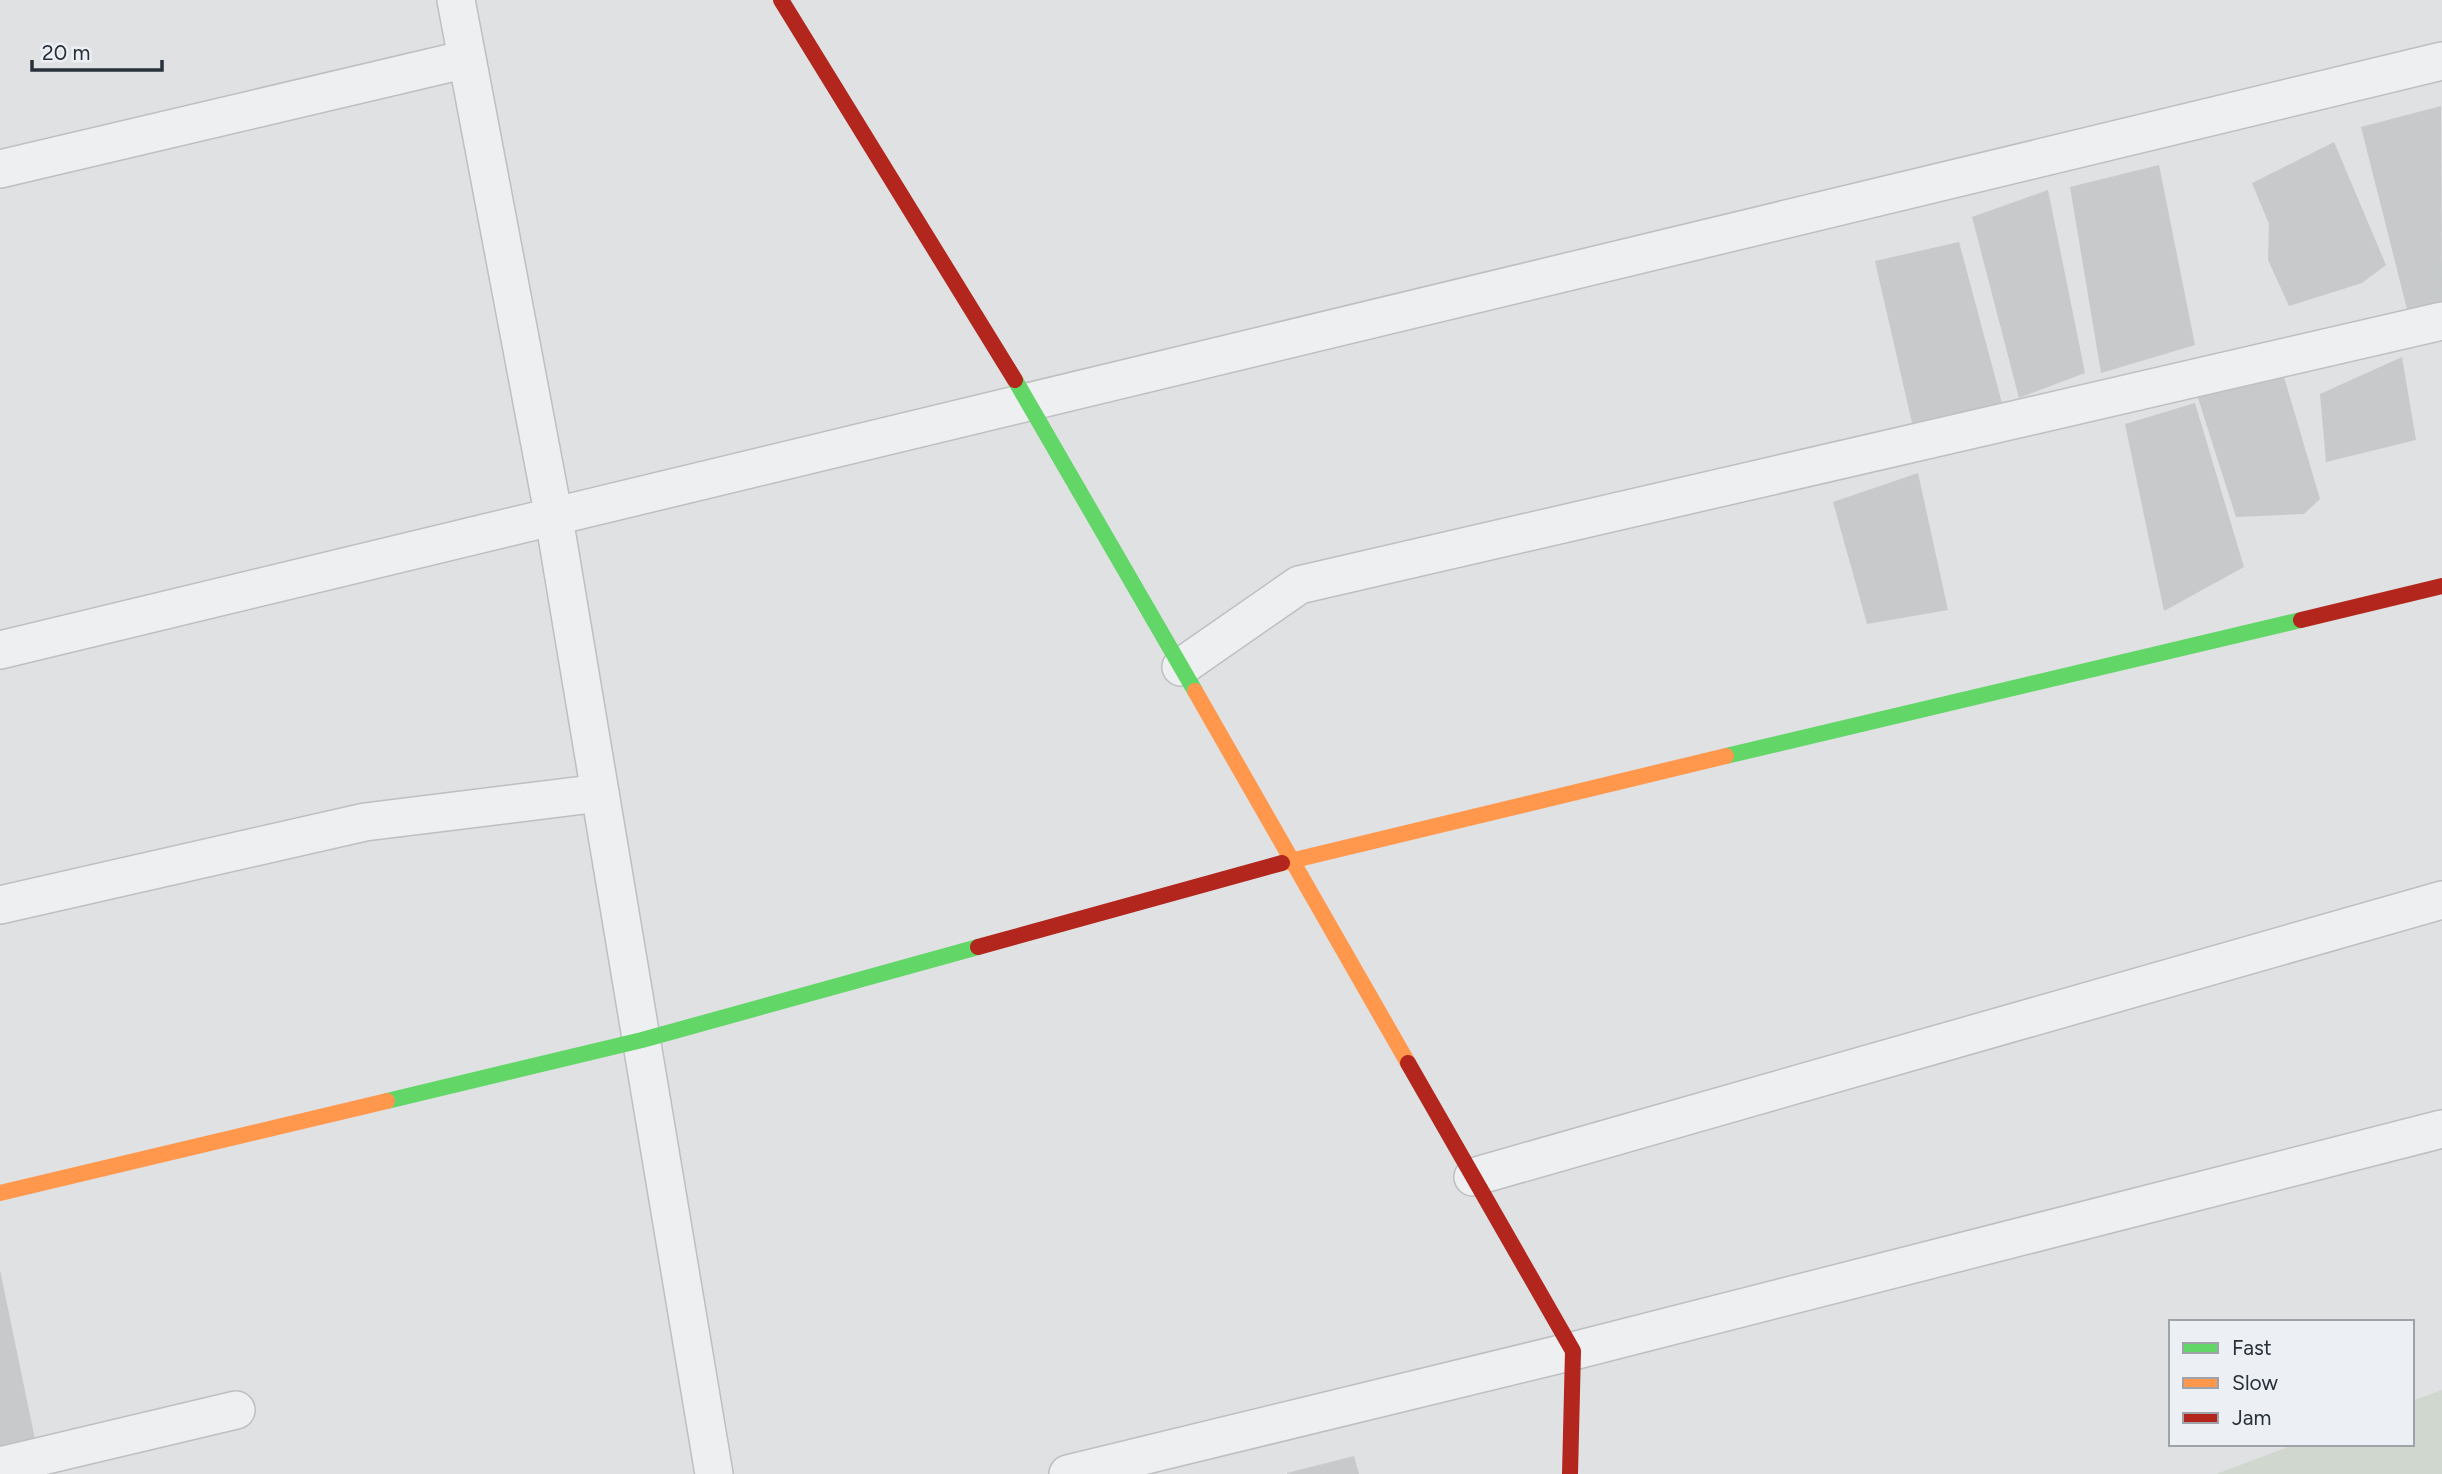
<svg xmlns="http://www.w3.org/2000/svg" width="2442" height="1474" font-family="Figtree,sans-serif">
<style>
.green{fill:#d0d7cf}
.building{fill:#c7c9cb}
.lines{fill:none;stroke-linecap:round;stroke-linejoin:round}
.street-casing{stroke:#bdbfc1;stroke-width:40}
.street{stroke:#eeeff0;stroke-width:37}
.fast{stroke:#63d668;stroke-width:16}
.slow{stroke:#ff974d;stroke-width:16}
.jam{stroke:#b3261e;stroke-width:16}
</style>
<rect width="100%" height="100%" fill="#dfe1e3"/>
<polygon class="green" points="2442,1390 2442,1474 2216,1474 2296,1444 2412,1444 2412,1401"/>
<g class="building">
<polygon points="2441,106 2442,305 2408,313 2361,127"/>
<polygon points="2334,142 2386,265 2362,283 2289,306 2268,260 2269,224 2252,183"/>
<polygon points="2159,165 2195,345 2101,373 2070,187"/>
<polygon points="2048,190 2085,373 2019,398 1972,217"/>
<polygon points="1959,242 2002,403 1912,423 1875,261"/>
<polygon points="2402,357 2416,440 2326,462 2320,394"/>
<polygon points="2281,367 2320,499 2304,514 2236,517 2197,395"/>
<polygon points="2195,403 2244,567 2164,611 2125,424"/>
<polygon points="1918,473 1948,610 1867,624 1833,502"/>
<polygon points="0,1270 37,1449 0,1460"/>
<polygon points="1354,1456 1359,1474 1287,1474 1287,1473"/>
</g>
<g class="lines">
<defs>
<g id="street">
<polyline points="456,0 554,518 714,1474"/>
<polyline points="0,169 467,59"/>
<polyline points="0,650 2442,61"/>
<polyline points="1181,667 1299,585 2442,321"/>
<polyline points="0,905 365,822 600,793"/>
<polyline points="1473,1177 2442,900"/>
<polyline points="0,1466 236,1410"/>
<polyline points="1068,1474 1573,1351 2442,1129"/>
</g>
</defs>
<use href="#street" class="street-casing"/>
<use href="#street" class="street"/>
<g class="fast">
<polyline points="1015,380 1195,691"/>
<polyline points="1726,756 2301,620"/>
<polyline points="387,1101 642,1040 978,947"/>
</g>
<g class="slow">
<polyline points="1195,691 1408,1063"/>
<polyline points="1282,863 1726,756"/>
<polyline points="0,1193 387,1101"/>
</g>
<g class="jam">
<polyline points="781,0 1015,380"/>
<polyline points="2301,620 2442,586"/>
<polyline points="978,947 1282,863"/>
<polyline points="1408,1063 1573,1351 1570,1474"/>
</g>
</g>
<rect x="2169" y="1320" width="245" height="126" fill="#eceff3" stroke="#9ea3a9" stroke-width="2"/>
<rect x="2183" y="1343" width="35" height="10" fill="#63d668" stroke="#9ea3a9" stroke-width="2"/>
<text x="2232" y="1355" font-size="21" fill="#28303a">Fast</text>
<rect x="2183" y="1378" width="35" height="10" fill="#ff974d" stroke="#9ea3a9" stroke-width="2"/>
<text x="2232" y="1390" font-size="21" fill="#28303a">Slow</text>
<rect x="2183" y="1413" width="35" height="10" fill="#b3261e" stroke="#9ea3a9" stroke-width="2"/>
<text x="2232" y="1425" font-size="21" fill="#28303a">Jam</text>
<path d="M32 60v10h130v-10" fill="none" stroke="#28303a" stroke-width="3.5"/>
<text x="42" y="60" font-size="21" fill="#28303a" stroke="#eceff3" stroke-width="5" paint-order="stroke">20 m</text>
</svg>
